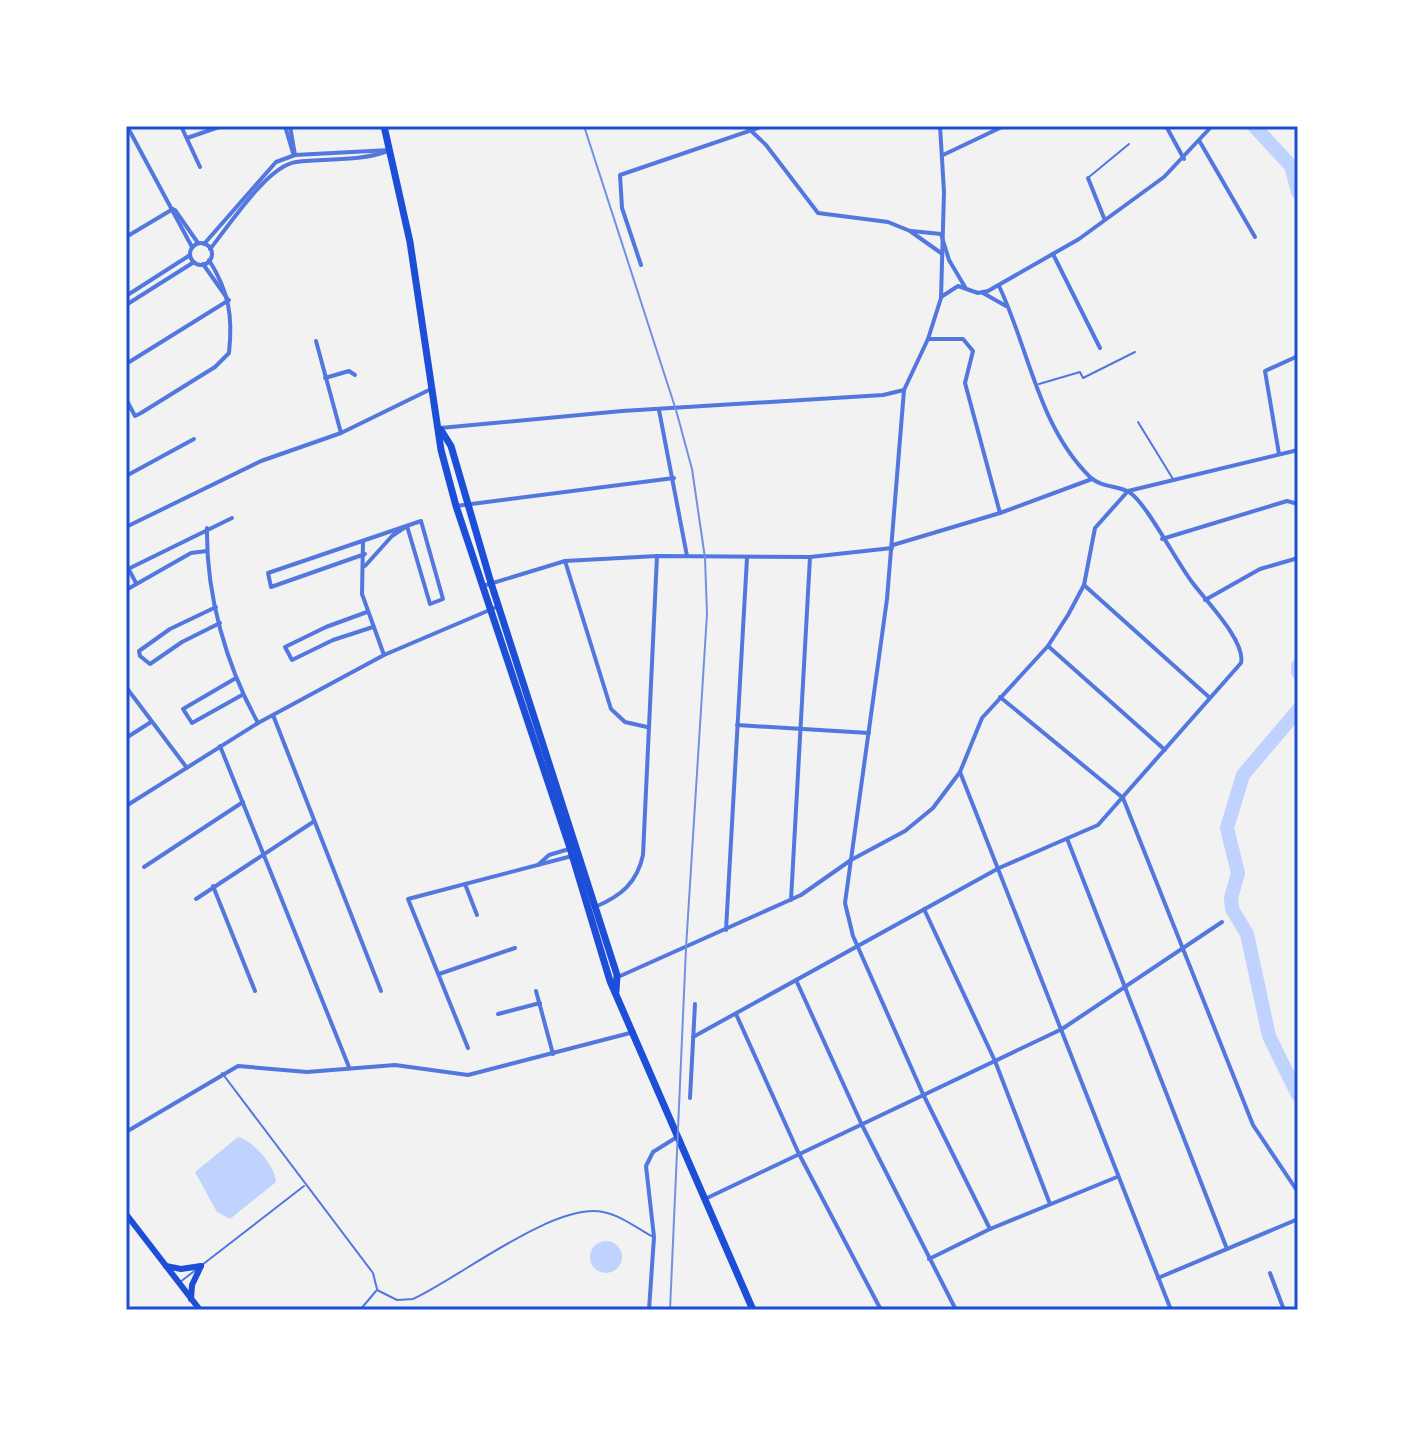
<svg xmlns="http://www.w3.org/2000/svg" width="1424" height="1436" font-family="Rubik,sans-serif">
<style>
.water{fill:#bfd3fe}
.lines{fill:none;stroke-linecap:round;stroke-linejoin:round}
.river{stroke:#bfd3fe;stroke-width:14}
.service{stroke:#5277de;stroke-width:2}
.minor{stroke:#5277de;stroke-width:4}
.secondary{stroke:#1d4ed8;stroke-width:6}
.primary{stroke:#1d4ed8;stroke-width:7}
.rail{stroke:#7290e2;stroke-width:2}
.neatline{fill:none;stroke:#1d4ed8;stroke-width:3}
</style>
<rect width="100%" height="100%" fill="#f2f2f2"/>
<g class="water">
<path d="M 238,1137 C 254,1141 275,1166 276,1182 L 230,1219 L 217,1212 L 195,1172 Z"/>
<circle cx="606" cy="1257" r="16"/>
</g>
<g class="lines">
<g class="river">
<polyline points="1254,126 1291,166 1298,192"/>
<polyline points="1298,666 1298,672"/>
<polyline points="1298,710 1243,775 1227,828 1238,873 1231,898 1232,909 1247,934 1269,1036 1298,1095"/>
</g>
<g class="service">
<polyline points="1089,177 1129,144"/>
<polyline points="1039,384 1080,372 1083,378 1135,352"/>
<polyline points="1138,422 1173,479"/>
<polyline points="222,1073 373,1273 377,1289"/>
<polyline points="202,1265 304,1186"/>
<polyline points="180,1282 197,1269"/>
<path d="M 377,1290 L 397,1300 L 413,1299 C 459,1278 554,1202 603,1212 C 620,1215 637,1228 653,1237"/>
<polyline points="360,1310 376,1291"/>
</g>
<g class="minor">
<polyline points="127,126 192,247"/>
<polyline points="181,126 200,167"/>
<polyline points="285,126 293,153"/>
<polyline points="290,126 295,155"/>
<polyline points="746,126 766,145 818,213 888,222 910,231 941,253"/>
<polyline points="940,126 944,192 941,298 928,339 904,390 887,599 845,903 853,936 923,1094 990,1229"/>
<polyline points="1166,126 1184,159"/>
<polyline points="187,138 222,126"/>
<polyline points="1200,142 1255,237"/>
<polyline points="943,155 1004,126"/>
<polyline points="1088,178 1104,218"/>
<polyline points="175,210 198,243"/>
<polyline points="911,231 941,234 949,260 965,287"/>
<polyline points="126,237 173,209"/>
<circle cx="201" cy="254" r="11"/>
<polyline points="204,244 276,162 295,155 390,150"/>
<path d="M 210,249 C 229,226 267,166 296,162 C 327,158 358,162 388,151"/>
<polyline points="1053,254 1100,348"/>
<polyline points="203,264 227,298"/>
<polyline points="641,265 622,208 620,175 764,126"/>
<polyline points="983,293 1006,306"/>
<polyline points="126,296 190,255"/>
<polyline points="941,297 958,286 978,293 988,291 1079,239 1164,177 1212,126"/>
<polyline points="126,305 194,262"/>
<polyline points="928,339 963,339 973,351 965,383 1000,513"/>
<polyline points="316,341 341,433"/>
<polyline points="126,364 229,300"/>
<polyline points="325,378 349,371 355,375"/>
<path d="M 126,399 L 135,416 L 141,413 L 215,367 L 229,353 C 233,316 229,292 209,260"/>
<polyline points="659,410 687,556"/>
<polyline points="440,428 622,411 883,395 904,390"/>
<polyline points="1279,454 1265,371 1298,356"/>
<polyline points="126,476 194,439"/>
<polyline points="456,506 674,478"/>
<polyline points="126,527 261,461 341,433 431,389"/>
<path d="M 207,528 C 206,595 226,665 258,723"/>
<polyline points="1162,539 1287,501 1298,504"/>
<polyline points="363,541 362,594 384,655"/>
<polyline points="893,545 1000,513 1092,479"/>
<polyline points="365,554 271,587 268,573 421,521 443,599 430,604 407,526 392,536 365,566"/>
<polyline points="565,561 611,709 625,722 647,727"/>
<polyline points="128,568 136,583"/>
<polyline points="126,570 232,518"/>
<polyline points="1084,585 1210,698"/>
<polyline points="483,586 565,561 657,556 810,557 892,548"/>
<polyline points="126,590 191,553 207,551"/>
<polyline points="1205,600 1260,569 1298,558"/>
<polyline points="216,607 170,629 139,651 140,656 150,664 182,642 220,623"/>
<polyline points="367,612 326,627 285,647 292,660 333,640 373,627"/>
<polyline points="1048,646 1165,750"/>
<polyline points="236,678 183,709 192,723 242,695"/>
<polyline points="126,687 187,768"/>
<polyline points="1000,697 1123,798 1253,1125 1298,1192"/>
<polyline points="273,715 381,991"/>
<polyline points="737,725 869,733"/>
<polyline points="126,738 151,722"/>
<polyline points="220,746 349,1067"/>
<polyline points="960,772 1171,1310"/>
<polyline points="126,806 258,723 384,655 499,606"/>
<polyline points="1068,841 1227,1249"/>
<polyline points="538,865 549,855 569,849"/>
<polyline points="144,867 243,802"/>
<polyline points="465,884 477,915"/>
<polyline points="213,886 255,991"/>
<polyline points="196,899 313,822"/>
<polyline points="791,900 810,557"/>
<path d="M 595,907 C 621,896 637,883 643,855 L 657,556"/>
<polyline points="924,909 995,1061 1050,1204"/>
<polyline points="726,930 747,558"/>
<polyline points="439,974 515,948"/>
<polyline points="618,977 801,895 851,860 905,831 933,808 960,772 982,718 1048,646 1068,615 1084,585 1095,528 1128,491 1298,450"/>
<polyline points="796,980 862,1125 956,1310"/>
<polyline points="536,991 553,1054"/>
<polyline points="498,1014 540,1003"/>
<polyline points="736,1014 799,1154 881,1310"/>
<path d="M 693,1037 L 999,868 L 1098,825 L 1241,663 C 1246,641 1205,600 1192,582 C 1177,563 1146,502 1129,492 C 1117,485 1102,488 1090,477 C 1038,426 1029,349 999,286"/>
<polyline points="468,1048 408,899 572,856"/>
<polyline points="690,1098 695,1004"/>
<polyline points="126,1132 238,1066 307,1072 395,1065 468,1075 630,1033"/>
<polyline points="705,1199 1062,1029 1222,922"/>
<polyline points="929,1259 990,1229 1117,1177"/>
<polyline points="1270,1273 1284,1310"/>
<polyline points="1158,1278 1298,1219"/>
<polyline points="649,1310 654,1237 646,1166 653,1152 677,1137"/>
</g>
<g class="secondary">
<polyline points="126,1214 200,1310"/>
<polyline points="166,1266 181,1269 201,1266"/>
<polyline points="191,1299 192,1285 201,1266"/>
</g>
<g class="primary">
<polyline points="384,126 410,242 441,450 456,506 570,848 610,981 753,1310"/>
<polyline points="441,430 451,446 491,583 617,975 616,991"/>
</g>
<polyline class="rail" points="584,126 676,410 692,469 705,558 707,614 686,948 670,1310"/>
</g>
<rect width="1424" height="1436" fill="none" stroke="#ffffff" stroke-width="256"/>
<rect x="128" y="128" width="1168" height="1180" class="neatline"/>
</svg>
